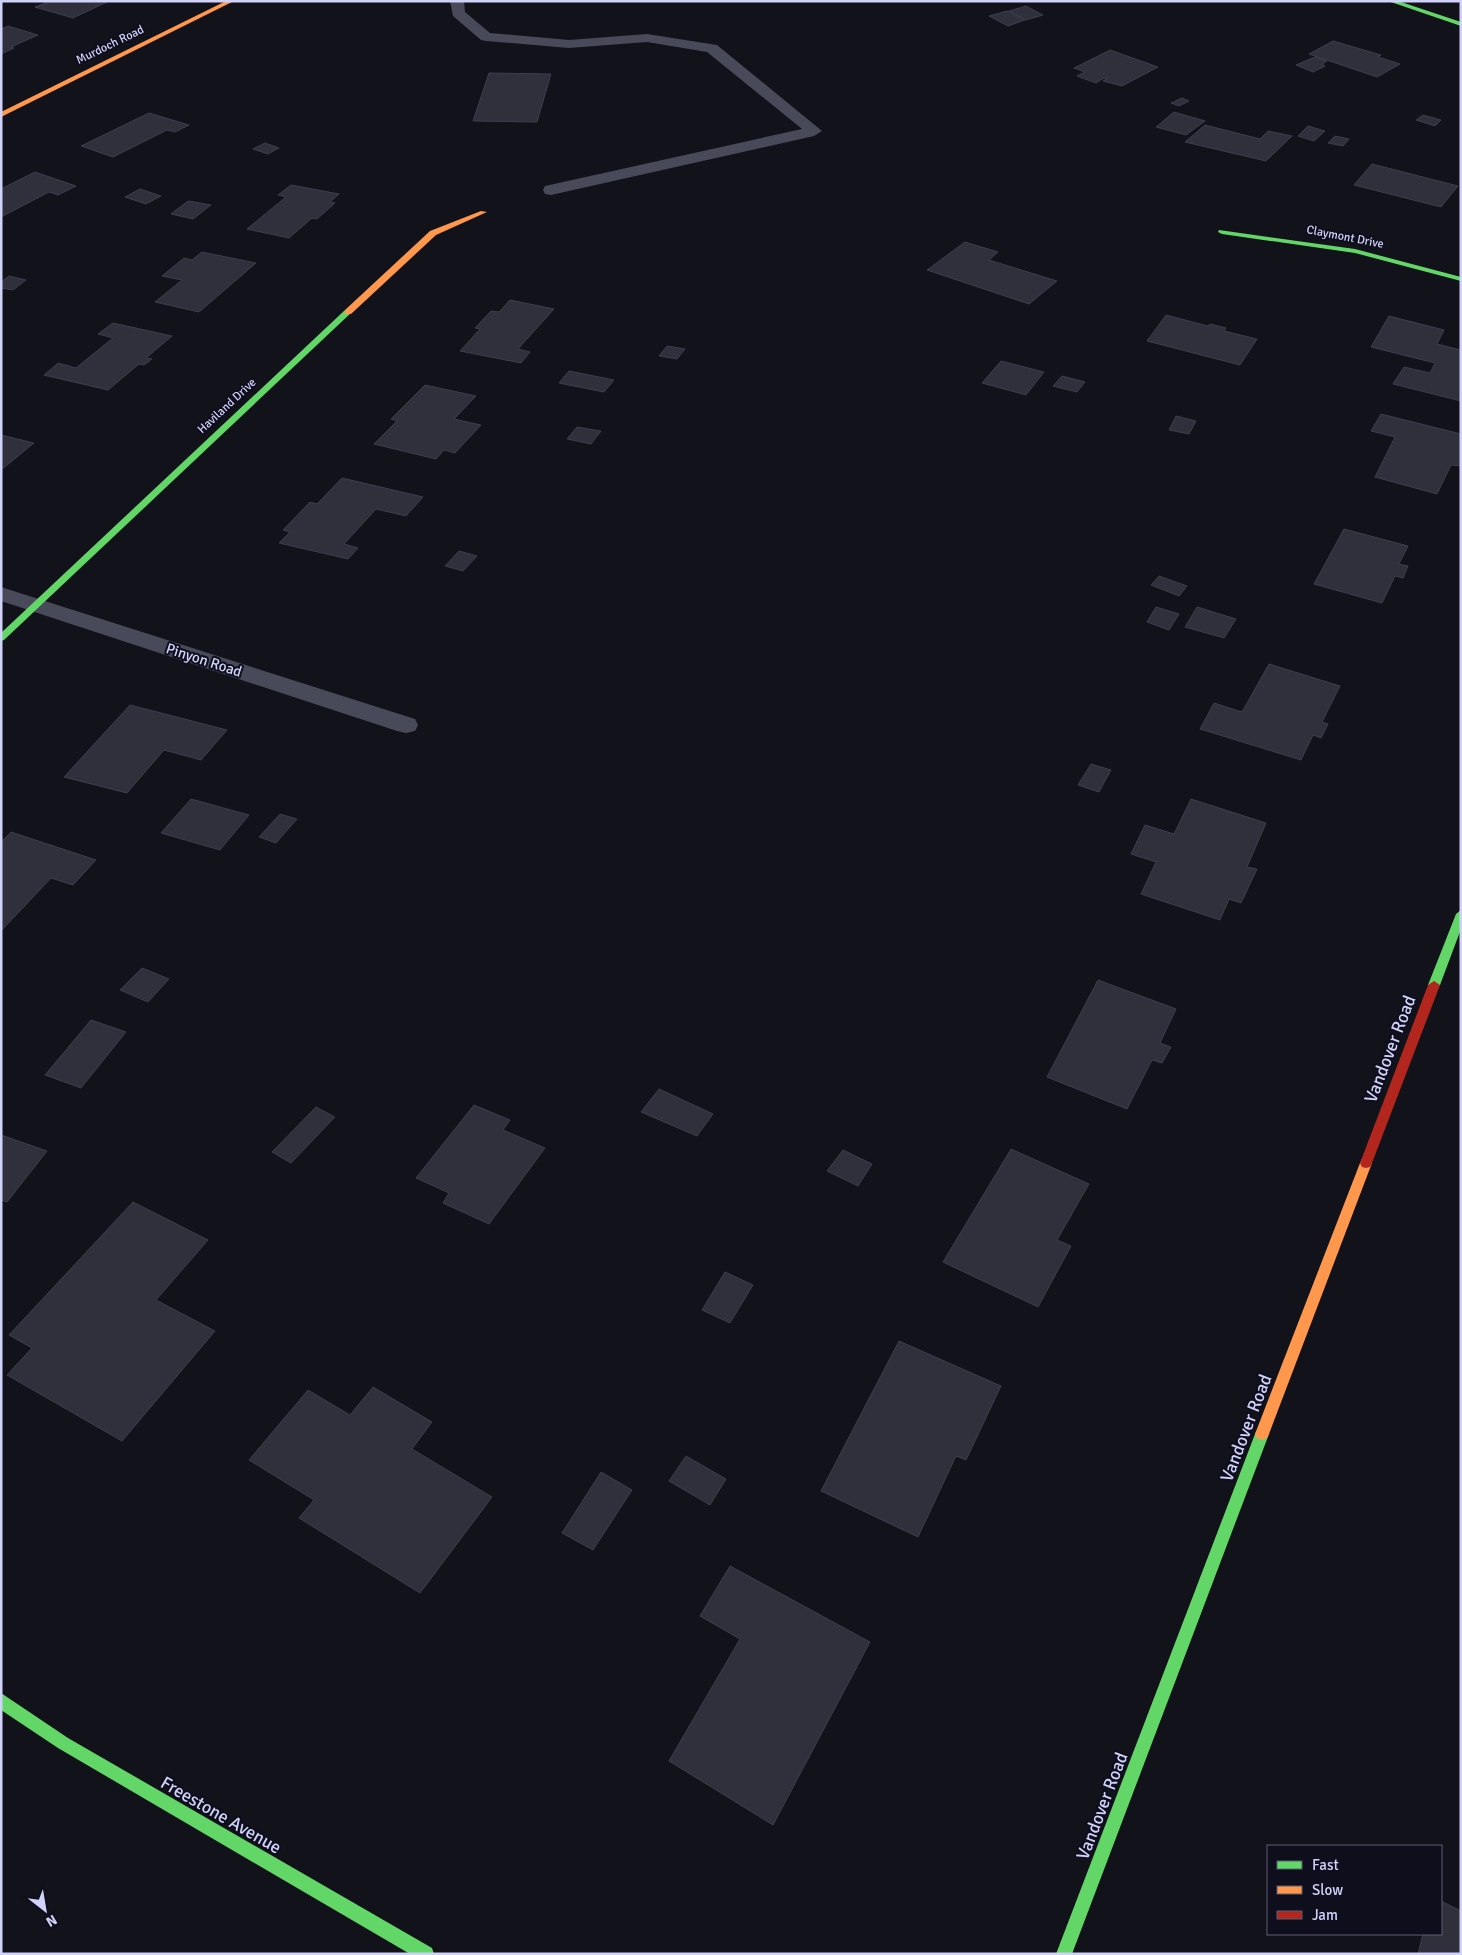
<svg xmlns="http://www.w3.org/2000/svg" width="1462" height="1955" font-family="Signika,sans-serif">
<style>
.building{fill:#30303c;stroke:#3d3d4d}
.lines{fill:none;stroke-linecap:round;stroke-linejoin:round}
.lane{fill:#484959;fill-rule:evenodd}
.street{fill:#484959;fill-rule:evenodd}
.fast{fill:#63d668;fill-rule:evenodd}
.slow{fill:#ff974d;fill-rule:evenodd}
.jam{fill:#b3261e;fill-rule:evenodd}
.labels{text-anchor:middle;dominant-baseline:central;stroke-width:4;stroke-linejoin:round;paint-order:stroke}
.far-street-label{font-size:12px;fill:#d0d2f9;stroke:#0f0e1d}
.street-label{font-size:15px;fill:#d0d2f9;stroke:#0f0e1d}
.near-street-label{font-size:18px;fill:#d0d2f9;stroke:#0f0e1d}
</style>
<rect width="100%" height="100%" fill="#12121a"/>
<g class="building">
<polygon points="41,1 109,1 73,18 35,7 46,3"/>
<polygon points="1026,6 1043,15 1026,20 1009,11"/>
<polygon points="1007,11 1025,20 1008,26 989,16"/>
<polygon points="8,26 38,35 11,47 14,48 1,54 1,29"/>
<polygon points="1333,41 1381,55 1378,57 1400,64 1377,77 1309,54"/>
<polygon points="1110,50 1158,67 1122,86 1103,81 1107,79 1104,78 1096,83 1077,76 1085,72 1074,68"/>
<polygon points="1315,57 1327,61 1322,64 1325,66 1313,72 1296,65"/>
<polygon points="489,73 551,74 537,122 473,121"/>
<polygon points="1182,98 1189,101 1179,106 1171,103"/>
<polygon points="1174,112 1205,121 1186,135 1156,127"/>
<polygon points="149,113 189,125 175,132 167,130 113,157 81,146"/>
<polygon points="1423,115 1441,120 1435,126 1416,120"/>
<polygon points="1205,125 1260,139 1268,131 1292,136 1266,161 1185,142"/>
<polygon points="1308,126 1325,131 1314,141 1298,136"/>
<polygon points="1335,136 1349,139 1343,146 1328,143"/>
<polygon points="265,143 279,148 268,154 253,149"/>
<polygon points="1372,164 1458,186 1441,207 1354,185"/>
<polygon points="35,172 76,186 58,195 49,192 1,217 1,189"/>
<polygon points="291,185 339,194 330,202 335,203 317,219 312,218 289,238 247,229 286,197 278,195"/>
<polygon points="140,189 161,196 146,204 125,197"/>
<polygon points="188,201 211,205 193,219 171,214"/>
<polygon points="965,242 998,252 989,260 1057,281 1029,304 927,270"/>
<polygon points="202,252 256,263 199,312 155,302 182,280 162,276 184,258 192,260"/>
<polygon points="9,276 26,280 13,290 1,288 1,282"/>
<polygon points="510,300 554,309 518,349 530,352 521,363 460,351 480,329 475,328 491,311 499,312"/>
<polygon points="1166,315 1208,326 1210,324 1226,328 1224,331 1257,339 1240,365 1147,341"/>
<polygon points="1389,316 1444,330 1437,344 1461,350 1461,401 1393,384 1404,367 1430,373 1435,363 1371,347"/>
<polygon points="113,323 172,336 146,358 152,359 144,365 139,364 108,390 44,375 58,363 76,368 113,338 98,334"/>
<polygon points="667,346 685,349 677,359 659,356"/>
<polygon points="1001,361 1044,372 1026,395 982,383"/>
<polygon points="569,371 614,380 604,392 559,383"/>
<polygon points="1062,376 1085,382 1077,392 1053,386"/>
<polygon points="425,385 476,396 454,419 481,425 455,453 444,450 436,459 374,444 397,421 391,419"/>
<polygon points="1381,414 1461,434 1461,466 1451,465 1437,494 1375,477 1395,437 1371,431"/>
<polygon points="1176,416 1196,421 1189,434 1169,430"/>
<polygon points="577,427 601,431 591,444 567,439"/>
<polygon points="1,435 34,443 1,470"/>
<polygon points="342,478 423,497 406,516 376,509 344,544 358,548 348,559 279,543 290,532 283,530 310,502 317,504"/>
<polygon points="1344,529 1408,546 1399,564 1408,566 1403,578 1395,576 1382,603 1314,584"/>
<polygon points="459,551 477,556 463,571 445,566"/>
<polygon points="1159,576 1187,586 1179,596 1151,585"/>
<polygon points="1156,607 1179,614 1169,630 1147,622"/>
<polygon points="1197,607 1236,619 1224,638 1185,627"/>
<polygon points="1269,664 1340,686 1322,722 1328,724 1321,738 1313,735 1301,760 1200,729 1214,703 1242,712"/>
<polygon points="130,705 227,730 201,760 164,750 127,793 64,777"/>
<polygon points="1091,764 1111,770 1099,792 1078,785"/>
<polygon points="191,799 249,815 220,850 161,833"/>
<polygon points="1191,799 1266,823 1247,867 1257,869 1241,903 1229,899 1220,920 1141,894 1156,862 1131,854 1145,825 1174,834"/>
<polygon points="280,814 297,819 276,843 259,837"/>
<polygon points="11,832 96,860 73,885 51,878 1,931 1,842"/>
<polygon points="142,968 169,979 148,1002 120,990"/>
<polygon points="1098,980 1176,1009 1160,1043 1171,1047 1162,1063 1152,1060 1127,1109 1047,1077"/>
<polygon points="91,1020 126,1032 81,1088 45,1075"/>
<polygon points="659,1089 713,1114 697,1136 641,1112"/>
<polygon points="474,1105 510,1120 503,1130 545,1148 489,1224 443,1203 449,1193 416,1178"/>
<polygon points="316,1107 335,1117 291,1163 272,1152"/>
<polygon points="1,1135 47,1151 7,1202 1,1200"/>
<polygon points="1011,1149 1089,1184 1057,1240 1071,1246 1038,1307 943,1262"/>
<polygon points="843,1150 872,1164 858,1186 827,1171"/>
<polygon points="133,1202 208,1240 156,1300 215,1331 122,1441 7,1375 32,1348 9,1335"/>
<polygon points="725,1272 753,1285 730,1323 702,1310"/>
<polygon points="899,1341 1001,1386 966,1460 956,1456 918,1537 821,1491"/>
<polygon points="373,1387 432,1422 412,1449 492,1497 420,1593 299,1518 314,1500 249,1460 308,1390 350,1415"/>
<polygon points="686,1456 726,1479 710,1505 669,1481"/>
<polygon points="601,1472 632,1490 593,1550 562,1533"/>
<polygon points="730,1566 870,1642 773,1825 669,1761 740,1639 700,1616"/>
<polygon points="1441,1901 1461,1911 1461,1954 1418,1954 1423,1934 1441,1934"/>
</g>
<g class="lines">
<polygon class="lane" points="450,1 464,1 465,12 490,33 569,40 647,34 717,45 822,131 814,136 551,195 545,194 543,190 545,186 802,129 707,52 647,42 569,48 486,41 481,40 453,16"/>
<polygon class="street" points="1,587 415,719 418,725 415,731 406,733 397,731 1,601"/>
<g class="fast">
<polygon points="1388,1 1398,1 1461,22 1461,26"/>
<polygon points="1219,230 1355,249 1461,277 1461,281 1355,253 1222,234 1218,232"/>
<polygon points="345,310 352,312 4,640 1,641 1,633"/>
<polygon points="1461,910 1461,929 1440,985 1434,989 1430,988 1428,985 1456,914"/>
<polygon points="1262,1428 1267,1430 1269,1434 1072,1954 1056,1954 1255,1434 1257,1430"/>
<polygon points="1,1693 68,1738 432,1948 434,1954 410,1954 58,1748 1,1710"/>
</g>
<g class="slow">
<polygon points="226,1 234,1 1,117 1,112"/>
<polygon points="481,211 487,212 436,235 351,314 345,314 345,310 430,231"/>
<polygon points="1366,1158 1370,1159 1372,1163 1269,1434 1267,1438 1262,1440 1257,1438 1255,1434 1360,1163 1362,1159"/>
</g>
<polygon class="jam" points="1434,981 1440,985 1372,1163 1370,1167 1366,1168 1362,1167 1360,1163 1428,985"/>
</g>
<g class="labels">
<g class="far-street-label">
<text transform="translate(110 45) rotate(-26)">Murdoch Road</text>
<text transform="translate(1345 237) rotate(11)">Claymont Drive</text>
<text transform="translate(227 406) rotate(-43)">Haviland Drive</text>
</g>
<g class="street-label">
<text transform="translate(204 660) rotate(18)">Pinyon Road</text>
</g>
<g class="near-street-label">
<text transform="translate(1390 1049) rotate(-69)">Vandover Road</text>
<text transform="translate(1246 1428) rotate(-69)">Vandover Road</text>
<text transform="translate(1102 1806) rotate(-69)">Vandover Road</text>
<text transform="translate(221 1815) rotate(30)">Freestone Avenue</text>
</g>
</g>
<rect width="1462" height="1955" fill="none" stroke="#d0d2f9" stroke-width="5"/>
<rect x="1267" y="1845" width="175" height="90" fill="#0f0e1d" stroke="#5c5c75"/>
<rect x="1277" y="1861" width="25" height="8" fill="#63d668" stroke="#5c5c75"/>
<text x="1312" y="1870" font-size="15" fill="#d0d2f9">Fast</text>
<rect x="1277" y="1886" width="25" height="8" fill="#ff974d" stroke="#5c5c75"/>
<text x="1312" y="1895" font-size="15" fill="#d0d2f9">Slow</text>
<rect x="1277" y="1911" width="25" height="8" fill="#b3261e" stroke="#5c5c75"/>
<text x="1312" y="1920" font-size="15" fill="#d0d2f9">Jam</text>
<g transform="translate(45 1910) rotate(149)" stroke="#0f0e1d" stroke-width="4" paint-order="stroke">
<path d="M0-4L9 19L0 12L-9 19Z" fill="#d0d2f9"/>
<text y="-8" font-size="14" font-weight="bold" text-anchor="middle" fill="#d0d2f9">N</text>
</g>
</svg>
